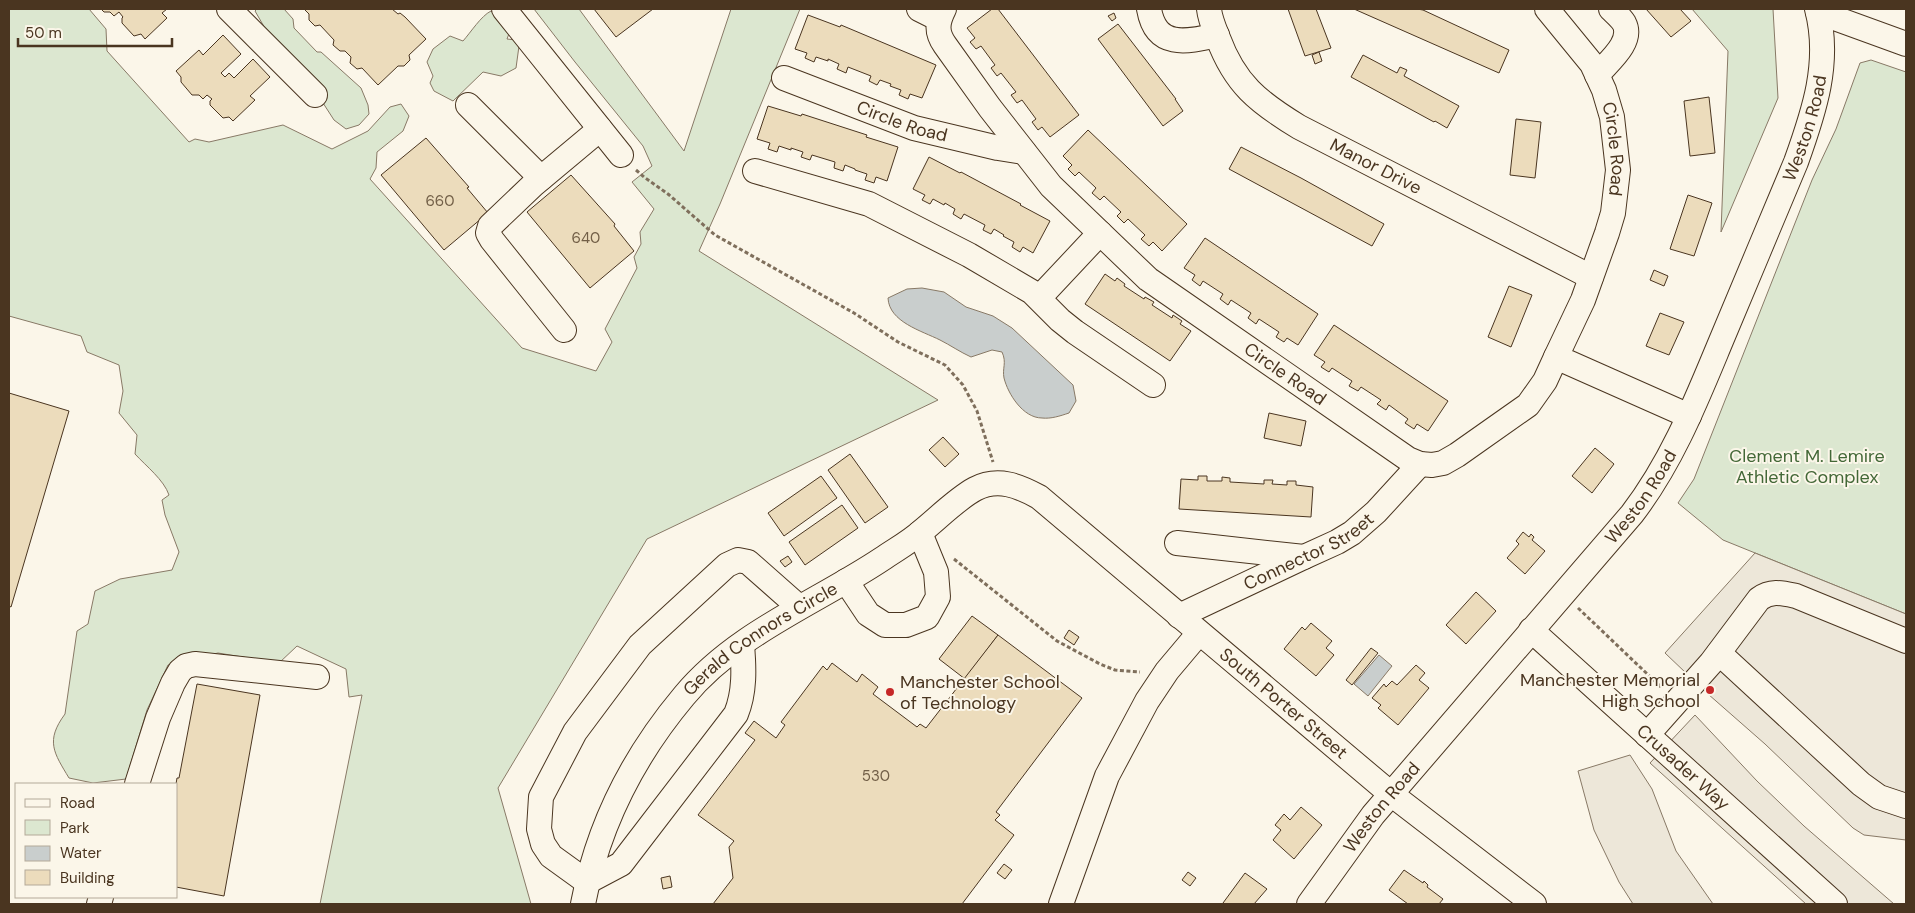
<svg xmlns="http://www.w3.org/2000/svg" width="1915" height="913" font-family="'DM Sans',sans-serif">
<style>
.green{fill:#dce7d0;stroke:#887966}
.parking{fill:#ede7d9;stroke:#887966}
.water{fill:#c9cecd;stroke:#887966}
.building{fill:#ecdcbc;stroke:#4a3520}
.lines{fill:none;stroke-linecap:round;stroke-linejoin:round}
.minor-casing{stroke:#4a3520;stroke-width:26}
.path{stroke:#7f6f5c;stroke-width:3;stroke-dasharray:4 2.5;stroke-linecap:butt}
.minor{stroke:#fbf6e9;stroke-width:24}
.poi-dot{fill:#c62828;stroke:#fbf6e9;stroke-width:2}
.labels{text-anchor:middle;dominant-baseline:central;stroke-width:4;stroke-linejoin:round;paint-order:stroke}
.number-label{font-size:15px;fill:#725f47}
.street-label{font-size:18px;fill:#4a3520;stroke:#fbf6e9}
.park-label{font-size:18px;fill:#436837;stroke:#fbf6e9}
.poi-label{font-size:18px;fill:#4a3520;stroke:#fbf6e9;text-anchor:end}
</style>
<rect width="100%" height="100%" fill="#fbf6e9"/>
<g class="green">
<path d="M 9,9 L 89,9 L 106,29 L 107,51 L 189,142 L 195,139 L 209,142 L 283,125 L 332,149 L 368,131 L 390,107 L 401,104 L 409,116 L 403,131 L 377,152 L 376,168 L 370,179 L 522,348 L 596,371 L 612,342 L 605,329 L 637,268 L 634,257 L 641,244 L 640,232 L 654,209 L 632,182 L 652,166 L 643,146 L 575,62 L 534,9 L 579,9 L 684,151 L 731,9 L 800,9 L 720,204 L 699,251 L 938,400 L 647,539 L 498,788 L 531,904 L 320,904 L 362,695 L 349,697 L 346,669 L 297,646 L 279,663 L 218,653 L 168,665 L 147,710 L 126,779 L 93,783 L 69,778 C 54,753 45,741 65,714 L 77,631 L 88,624 L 95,591 L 120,579 L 172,570 L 179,552 L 165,515 L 162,500 L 169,495 C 164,480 146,466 135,454 L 137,435 L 119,413 L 123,391 L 119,365 L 87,352 L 81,336 L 9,316 Z"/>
<polygon points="257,9 284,9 293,19 294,28 317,52 321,52 361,88 368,105 369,114 359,125 346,129 334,120 294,58 266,30 255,11"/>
<polygon points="1692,9 1773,9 1778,98 1721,232 1728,51"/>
<path d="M 491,11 L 510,31 L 507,39 L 516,40 L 519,46 L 516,68 L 501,76 L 483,72 L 453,101 L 434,91 L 430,83 L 433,76 L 427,62 L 433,49 L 450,36 L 463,41 C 471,32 481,16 491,11 Z"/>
<polygon points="1871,60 1906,72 1906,614 1723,540 1678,503 1694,479 1812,180 1836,129 1860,63"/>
</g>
<g class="parking">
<polygon points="1755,553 1906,614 1906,840 1864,835 1853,828 1765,744 1708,694 1665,653"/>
<polygon points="1695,715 1757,781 1804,826 1894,904 1806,904 1650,763"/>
<polygon points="1630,755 1652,789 1676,851 1713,904 1633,904 1619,882 1594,830 1578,771"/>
</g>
<g class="water">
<path d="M 922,288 L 944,292 L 966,307 L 993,316 L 1012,328 L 1073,385 L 1076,401 L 1069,413 C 1060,416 1051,419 1042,418 C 1023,418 1008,394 1004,378 C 1002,368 1007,363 1002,352 L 992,350 L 971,357 C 960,352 950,345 940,340 C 922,331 889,322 888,298 L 907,289 Z"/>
<polygon points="1379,655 1392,666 1368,696 1354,684"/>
</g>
<g class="building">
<polygon points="101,9 167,9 162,13 167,18 145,39 141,34 134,36 122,23 122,18 123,17 119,12 114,16 110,12 104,12"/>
<polygon points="304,9 392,9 398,14 400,13 405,17 426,39 409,55 410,60 404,66 398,66 378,85 362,68 357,69 350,63 351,57 345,51 340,51 333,45 334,40 320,25 315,26 309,20 309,14"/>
<polygon points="594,9 653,9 616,37"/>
<polygon points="992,9 998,9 1079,115 1050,137 1042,127 1038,130 1032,122 1036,119 1022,100 1017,103 1011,95 1016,92 1001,73 997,76 991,68 995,65 981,46 976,49 970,42 975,38 967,28"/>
<polygon points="1288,9 1316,9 1331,48 1305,56"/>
<polygon points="1354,9 1417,9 1423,10 1509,50 1499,73"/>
<polygon points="1646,9 1680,9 1691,21 1671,37"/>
<polygon points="1114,13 1116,18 1112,21 1108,16"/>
<polygon points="808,15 840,27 841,25 936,65 922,98 910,94 908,99 899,95 901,90 890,86 891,84 880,80 877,85 869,81 871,76 848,67 846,73 837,69 839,64 828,59 828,61 816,57 814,62 805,58 807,53 795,49"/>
<polygon points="1118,24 1176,99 1175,99 1183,111 1163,126 1098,39"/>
<polygon points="223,35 241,54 221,73 225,77 229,73 234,78 253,59 270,77 250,96 255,100 233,121 229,117 223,118 210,105 210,101 212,99 207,95 203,99 199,95 192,95 181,82 181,77 176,71 199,50 203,55"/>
<polygon points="1319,52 1322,61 1315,64 1312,55"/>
<polygon points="1363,55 1397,73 1400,67 1407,70 1404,76 1459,106 1447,128 1435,121 1434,122 1351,77"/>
<polygon points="1709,97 1715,153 1690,156 1684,101"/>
<polygon points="768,106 801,116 802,114 867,135 866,137 898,147 887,181 876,177 874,183 865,180 867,174 855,170 855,169 845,165 843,171 834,168 835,162 812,155 810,160 801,157 803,152 791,148 791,150 779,146 777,152 768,149 770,143 757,139"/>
<polygon points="1516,119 1541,122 1535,178 1510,175"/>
<polygon points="1088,130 1187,224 1162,251 1153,242 1149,246 1141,239 1145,235 1128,219 1124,223 1117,216 1121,212 1104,196 1100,200 1092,193 1096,188 1079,172 1075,176 1068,169 1072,165 1063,156"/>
<polygon points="426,138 469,187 467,188 488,213 444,250 381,175"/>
<polygon points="1241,147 1301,178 1384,224 1372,246 1229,169"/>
<polygon points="929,157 960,173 961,172 1021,204 1020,205 1050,221 1033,253 1023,247 1020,252 1012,247 1014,242 1003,236 1004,235 994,229 991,234 983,230 985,225 964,214 961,219 953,214 955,209 945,203 944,205 933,199 930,204 922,200 925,195 913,189"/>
<polygon points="571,175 615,224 614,226 634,251 590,288 527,212"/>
<polygon points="1688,195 1712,203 1694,256 1670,249"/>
<polygon points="1205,238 1318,314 1298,345 1287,338 1284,342 1276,337 1279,332 1259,319 1256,324 1248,318 1251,313 1231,300 1228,305 1220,299 1223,294 1203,281 1200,286 1192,280 1195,275 1184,268"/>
<polygon points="1654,270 1668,276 1664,286 1650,280"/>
<polygon points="1105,274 1115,281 1117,278 1125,284 1124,286 1144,299 1145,297 1154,302 1152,305 1172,318 1173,315 1182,321 1180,324 1191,331 1170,361 1085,304"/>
<polygon points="1509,286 1532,295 1511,347 1488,337"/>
<polygon points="1660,313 1684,322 1669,355 1646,346"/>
<polygon points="1334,325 1448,401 1428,431 1417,424 1414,429 1405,423 1408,419 1389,405 1386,410 1377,404 1381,400 1361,387 1358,391 1349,386 1352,381 1332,368 1329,372 1321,367 1325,362 1314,355"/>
<polygon points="9,393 69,411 11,607 9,606"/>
<polygon points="1269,413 1306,421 1301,446 1264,438"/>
<polygon points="943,437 959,454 945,467 929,450"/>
<polygon points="1595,448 1614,464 1592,493 1572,476"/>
<polygon points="850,454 888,507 865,523 828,470"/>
<polygon points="821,476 837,498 784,536 768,513"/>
<polygon points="1198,476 1207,476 1207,481 1222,481 1222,477 1230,478 1230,482 1264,484 1264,480 1273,480 1272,484 1287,485 1287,481 1296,481 1296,485 1313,487 1311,517 1179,509 1181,479 1198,480"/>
<polygon points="842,505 858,528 805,565 789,542"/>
<polygon points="1523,532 1529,537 1531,534 1534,537 1532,540 1545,551 1525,574 1507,558 1519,544 1516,541"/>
<polygon points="788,556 792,562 785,567 780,561"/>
<polygon points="1476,592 1496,611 1466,644 1446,625"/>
<polygon points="972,616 998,635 965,679 939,659"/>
<polygon points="1311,623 1332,641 1326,648 1334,655 1316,676 1284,649 1302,627 1305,630"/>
<polygon points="1069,630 1079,637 1074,645 1064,638"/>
<polygon points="998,635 1082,698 996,812 1000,815 995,820 1014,835 962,904 713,904 733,878 729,847 734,841 698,815 755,740 745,733 754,721 776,738 785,725 781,722 823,666 827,670 832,663 857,682 862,674 878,687 873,694 917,727 920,724 926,728"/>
<polygon points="1371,648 1378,653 1352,685 1346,680"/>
<polygon points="1416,665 1425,673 1419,680 1429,688 1398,725 1378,708 1381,705 1372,698 1384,684 1386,687 1392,681 1397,685"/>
<polygon points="197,684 260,695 224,896 176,887 176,784 177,778 179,778"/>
<polygon points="1301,807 1322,825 1294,859 1273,840 1281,830 1275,825 1284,814 1290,820"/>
<polygon points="1004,864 1012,870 1005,879 997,873"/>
<polygon points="1404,870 1423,883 1424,881 1428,885 1427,887 1443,899 1439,904 1408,904 1389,890"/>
<polygon points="1188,872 1196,878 1190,886 1182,880"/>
<polygon points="1245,873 1267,889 1254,904 1225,904 1223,903"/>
<polygon points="670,876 672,887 663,889 661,878"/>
</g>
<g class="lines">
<defs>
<g id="minor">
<polyline points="229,9 315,95"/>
<polyline points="504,9 621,155"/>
<polyline points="919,9 939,19"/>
<path id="s1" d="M 944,9 C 937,23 936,32 945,45 L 990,108 L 1051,186 L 1148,279 L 1408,459 L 1420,464 L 1432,465 L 1443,463 L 1457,455 L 1528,405 L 1545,381 L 1556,357"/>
<path d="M 1149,9 C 1156,49 1186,42 1217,35"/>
<path id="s2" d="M 1209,9 C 1210,19 1214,28 1218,38 C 1235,84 1258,102 1299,127 L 1591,277"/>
<path id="s3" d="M 1547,9 L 1592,64 L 1604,90 L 1612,117 L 1618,170 L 1613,213 L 1607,233 L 1583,300 L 1556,357 L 1689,416"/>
<polyline points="1818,12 1906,44"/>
<path d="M 1597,75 C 1608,62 1634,42 1624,23 C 1621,18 1615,13 1611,9"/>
<path id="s4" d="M 784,78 L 914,128 L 998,148 L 1024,152"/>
<polyline points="468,105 541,178"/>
<polyline points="755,171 869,204 969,255 1032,292 1060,320 1075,332 1153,385"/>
<polyline points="1039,298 1100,233"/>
<polyline points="564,330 492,240 488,233 490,226 533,185 600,129"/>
<polyline points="1177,543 1304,557"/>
<polyline points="846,581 868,614 885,625 906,625 927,617 938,597 936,572 920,533"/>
<path id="s5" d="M 1179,616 L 1304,557 L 1337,542 L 1352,533 L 1376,512 L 1420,464"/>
<path id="s6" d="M 1531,630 L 1835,904"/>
<path d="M 742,645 C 744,668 745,692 736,714 L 621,864 L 587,882 L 551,856 L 543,844 L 539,829 L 541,797 L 575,732 L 640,645 L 727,565 L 738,560 L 748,562 L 799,607"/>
<polyline points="1719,653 1861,784 1879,797 1906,806"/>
<path d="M 1647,735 L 1711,663 L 1759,599 C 1771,590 1782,593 1796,596 L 1906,641"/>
<polyline points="137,784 158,718 173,683 180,671 186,666 195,664 317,677"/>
<polyline points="99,904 101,897"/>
<path id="s7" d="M 583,904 C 598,825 632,758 684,696 C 736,633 816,603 882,559 C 895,550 910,542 922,531 C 938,518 958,498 975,489 C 998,477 1019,486 1039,497 L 1391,794 L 1534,904"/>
<polyline points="1061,904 1107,776 1147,701 1167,671 1199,633"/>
<path id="s8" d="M 1309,904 L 1373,815 L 1632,514 C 1672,462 1696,401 1721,341 C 1746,281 1771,222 1796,162 C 1814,112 1831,62 1817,9"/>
</g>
</defs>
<use href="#minor" class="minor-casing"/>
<g class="path">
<polyline points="636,170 644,177 668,194 715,235 854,313 898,342 945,365 963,385 977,411 993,462"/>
<polyline points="954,559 1057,641 1100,664 1115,670 1140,672"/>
<polyline points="1578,608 1662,688"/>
</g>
<use href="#minor" class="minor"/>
</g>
<g class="poi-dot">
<circle cx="1710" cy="690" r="5"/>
<circle cx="890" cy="692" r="5"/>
</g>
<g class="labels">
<g class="number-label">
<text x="440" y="201">660</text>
<text x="586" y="238">640</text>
<text x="876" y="776">530</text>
</g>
<g class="street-label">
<text stroke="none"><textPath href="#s4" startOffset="126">Circle Road</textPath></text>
<text stroke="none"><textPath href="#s8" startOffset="931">Weston Road</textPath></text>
<text stroke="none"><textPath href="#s3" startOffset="160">Circle Road</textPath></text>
<text stroke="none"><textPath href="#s2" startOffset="240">Manor Drive</textPath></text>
<text stroke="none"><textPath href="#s1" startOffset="516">Circle Road</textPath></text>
<text stroke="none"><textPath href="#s8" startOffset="526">Weston Road</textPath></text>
<text stroke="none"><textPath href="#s5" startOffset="145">Connector Street</textPath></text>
<text stroke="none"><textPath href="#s7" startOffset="330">Gerald Connors Circle</textPath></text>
<text stroke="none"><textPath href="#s7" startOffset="980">South Porter Street</textPath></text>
<text stroke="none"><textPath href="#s6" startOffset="205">Crusader Way</textPath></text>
<text stroke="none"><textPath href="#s8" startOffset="121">Weston Road</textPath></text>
</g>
<g class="park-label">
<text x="1807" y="456">Clement M. Lemire<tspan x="1807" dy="21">Athletic Complex</tspan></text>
</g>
<g class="poi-label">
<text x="1700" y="680">Manchester Memorial<tspan x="1700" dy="21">High School</tspan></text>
<text x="900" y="682" text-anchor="start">Manchester School<tspan x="900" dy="21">of Technology</tspan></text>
</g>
</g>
<rect width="1915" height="913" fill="none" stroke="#4a3520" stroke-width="20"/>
<rect x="15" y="783" width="162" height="115" fill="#fbf6e9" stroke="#b4a999"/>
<rect x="25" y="799" width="25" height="8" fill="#fbf6e9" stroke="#b4a999"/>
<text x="60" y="808" font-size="15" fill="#4a3520">Road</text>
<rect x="25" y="820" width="25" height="15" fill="#dce7d0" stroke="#b4a999"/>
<text x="60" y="833" font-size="15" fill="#4a3520">Park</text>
<rect x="25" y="846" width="25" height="15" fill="#c9cecd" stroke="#b4a999"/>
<text x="60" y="858" font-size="15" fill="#4a3520">Water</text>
<rect x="25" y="870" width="25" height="15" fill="#ecdcbc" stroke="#b4a999"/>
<text x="60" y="883" font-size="15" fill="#4a3520">Building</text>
<path d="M18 38v8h154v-8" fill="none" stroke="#4a3520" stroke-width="2.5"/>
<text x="25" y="38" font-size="15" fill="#4a3520" stroke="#fbf6e9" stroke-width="4" paint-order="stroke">50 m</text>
</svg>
